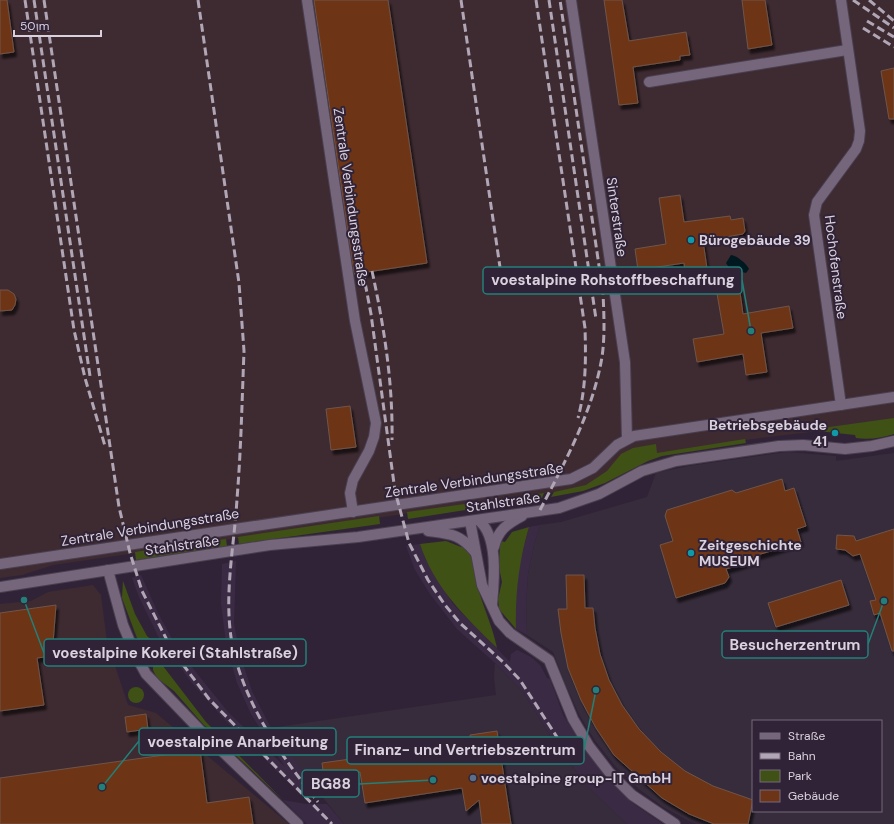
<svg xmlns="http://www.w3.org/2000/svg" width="894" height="824" font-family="'DM Sans',sans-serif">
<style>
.commercial{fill:#372c3b;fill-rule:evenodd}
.industrial{fill:#3e2b31}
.built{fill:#3b2a44}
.green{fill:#405116}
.water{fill:#00181f}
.building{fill:#6d3418;stroke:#6f5549;filter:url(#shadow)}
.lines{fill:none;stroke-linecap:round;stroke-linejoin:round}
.minor-casing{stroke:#4a3f50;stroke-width:12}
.minor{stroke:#75667c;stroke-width:10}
.rail{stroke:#b0a6b5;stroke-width:3;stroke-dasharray:8 4;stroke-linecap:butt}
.culture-dot{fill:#0f9aa8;stroke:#312337;stroke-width:1.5}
.service-dot{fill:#5c6f8a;stroke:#312337;stroke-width:1.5}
.labels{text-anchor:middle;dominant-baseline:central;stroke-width:4;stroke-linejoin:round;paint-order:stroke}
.street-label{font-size:14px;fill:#d9d1de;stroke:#312337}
.poi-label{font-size:14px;font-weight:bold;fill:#d9d1de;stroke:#312337;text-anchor:start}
.leader{fill:none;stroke:#237f79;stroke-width:1.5}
.callout-dot{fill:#237f79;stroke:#312337;stroke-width:1.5}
.callout{fill:#312337;stroke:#237f79;stroke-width:1.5}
.callout-label{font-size:15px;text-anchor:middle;font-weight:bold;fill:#d9d1de}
</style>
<defs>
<filter id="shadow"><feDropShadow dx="2.5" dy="4.5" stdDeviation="1" flood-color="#0009"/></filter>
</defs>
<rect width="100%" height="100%" fill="#312337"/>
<g class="commercial">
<path d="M 787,452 L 836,456 L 836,461 L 894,453 L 894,824 L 696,824 L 689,821 L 663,807 L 639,789 L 616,767 L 596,742 L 580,716 L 567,688 L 553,652 L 527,635 L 526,604 L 528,574 L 534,545 L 540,525 L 561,522 L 647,497 L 656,473 L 689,466 ZM 753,721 L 881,721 L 881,811 L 753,811 Z"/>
<polygon points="495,663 523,692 553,740 588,787 627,824 344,824 294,761 271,728 496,695 494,677"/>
</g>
<g class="industrial">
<polygon points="0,0 894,0 894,422 752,439 618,463 604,479 582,488 53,565 22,575 0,578"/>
<polygon points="93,585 101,595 107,642 128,705 156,713 289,824 0,824 0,604 31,601 48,592"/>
</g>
<g class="built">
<polygon points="540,525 534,545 528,574 526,605 527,635 516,629 515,597 519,566 529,527"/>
<polygon points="420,544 426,560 453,604 510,662 511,654 517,650 531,657 540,665 547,678 550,679 563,715 585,750 609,781 635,805 663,824 627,824 588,787 553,740 523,692 495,663 457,629 430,594 415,570 406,546"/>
<polygon points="236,561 234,624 241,658 252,691 271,728 312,784 309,789 299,793 224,719 192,683 159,638 139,597 132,578 141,575 158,613 177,648 199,676 228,712 285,767 251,714 237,683 226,643 221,603 222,564"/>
<polygon points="283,800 306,804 327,804 344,824 307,824"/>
</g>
<g class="green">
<path d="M 894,418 L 894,434 C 881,438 869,440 856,438 L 855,435 L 808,430 Z"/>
<polygon points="745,439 746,443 662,456 648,461 605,483 583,491 551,497 554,492 586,485 607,471 621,454 633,448 656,444 657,453"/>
<polygon points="544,493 542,498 408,519 407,512"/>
<polygon points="379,516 380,524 239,544 238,537"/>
<path d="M 529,527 C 519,561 515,594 516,629 L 499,609 L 498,599 L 502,582 L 499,567 L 500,541 L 505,542 L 512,532 Z"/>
<polygon points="226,539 227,546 136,560 135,552"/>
<path d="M 446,541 L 461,547 L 464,546 C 477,558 475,579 480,595 C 486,613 493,629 497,648 C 465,617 434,587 420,544 Z"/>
<polygon points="123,581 135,614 147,636 163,650 137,638 122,598"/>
<polygon points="153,663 159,663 163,666 206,722 283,800 203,724 174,691 157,678 153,670"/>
<circle cx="136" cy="695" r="8"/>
</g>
<path class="water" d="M 731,255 C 736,255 747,264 749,269 L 746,273 L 730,269 L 726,263 Z"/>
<g class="building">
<polygon points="0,0 7,0 14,52 0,54"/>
<polygon points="314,0 388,0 427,263 354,274"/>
<polygon points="604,0 622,0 629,41 686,32 690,55 680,56 680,60 633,67 638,103 619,105"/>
<polygon points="742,0 765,0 772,45 748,49"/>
<polygon points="894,68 894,119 889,119 881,71"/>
<polygon points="680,195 684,222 730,216 731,220 743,218 745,231 743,234 703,241 709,282 687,285 684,263 638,270 635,249 666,244 659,198"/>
<polygon points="739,285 743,314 789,306 793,328 761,333 767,372 746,375 743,354 697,362 693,339 724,334 716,288"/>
<polygon points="0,290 8,290 14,294 16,299 15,305 12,310 0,311"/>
<polygon points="350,406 356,447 331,450 326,409"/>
<polygon points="782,479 785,491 794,488 806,526 797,529 801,542 754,556 753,561 726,569 729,577 725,583 676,598 660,545 673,541 665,516 667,510 732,490 736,493"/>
<polygon points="894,529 894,651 892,651 880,613 874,615 870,601 876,600 860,554 853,556 845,550 836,549 837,535 854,536 856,541"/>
<polygon points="566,575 584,575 585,608 593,608 595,628 600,654 609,680 622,705 639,729 661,752 685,771 713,786 753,800 748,824 714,824 689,814 662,798 614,755 596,728 581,700 568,668 561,633 558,609 567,609"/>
<polygon points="841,580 849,605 776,627 768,603"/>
<polygon points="56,605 52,656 37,658 44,705 0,711 0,613"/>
<polygon points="146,714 148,729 127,732 125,717"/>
<polygon points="497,731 511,824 482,824 479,800 466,811 462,788 365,803 360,772 324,778 322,763 471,742 470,735"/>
<polygon points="200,750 207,803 249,797 253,824 0,824 0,778"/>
</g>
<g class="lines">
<defs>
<g id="minor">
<polyline points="307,0 355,321 376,423 374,437 369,451 353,480 350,493 353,512"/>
<polyline points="571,0 625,362 627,439"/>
<polyline points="649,82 847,50"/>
<polyline points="841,405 814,215 817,202 856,149 859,141 860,131 841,0"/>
<path d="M 478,520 C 499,535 494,582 492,605"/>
<polyline points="470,521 482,585 499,621 510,633 549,660 573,719 589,746 609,772 632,795 675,824"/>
<path d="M 428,531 C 451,534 460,534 475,552"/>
<path d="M 494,547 C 498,530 507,524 522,516"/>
<polyline points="0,564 571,479 593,468 617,445 634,436 894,397"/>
<polyline points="108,570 123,625 135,654 146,674 199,729 298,824"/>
<polyline points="0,587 270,545 358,537 559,508 599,494 642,471 676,461 779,446 803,445 845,449 872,446 894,441"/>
</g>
</defs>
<use href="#minor" class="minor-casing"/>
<use href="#minor" class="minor"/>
<g class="rail">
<polyline points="25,0 74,330 85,378 105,446"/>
<polyline points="34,0 90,376"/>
<polyline points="44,0 119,507 130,553 142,591 172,650 209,699 332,824"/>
<path d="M 198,0 L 239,283 L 244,351 C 242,401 241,450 237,499 C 234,550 222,602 234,653 C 248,709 282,757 318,802"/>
<polyline points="461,0 502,281"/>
<path d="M 536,0 L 585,328 C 586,359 586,388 578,418"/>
<polyline points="549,0 596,319"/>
<polyline points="853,0 894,28"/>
<polyline points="869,0 894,21"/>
<polyline points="867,21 894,37"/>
<polyline points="863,28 894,47"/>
<path d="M 372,271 C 384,326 393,383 392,440"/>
<polyline points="363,272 371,314 395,491 409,543 428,580 445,605 460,623 503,662 520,680 566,751"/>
<path d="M 540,510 C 565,462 593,411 602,357 C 605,336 604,315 603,293 L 560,0"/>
</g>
</g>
<g class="culture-dot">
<circle cx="691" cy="240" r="4"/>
<circle cx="835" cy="433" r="4"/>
<circle cx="691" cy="553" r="4"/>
</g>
<circle class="service-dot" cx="473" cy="778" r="4"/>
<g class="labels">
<g class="street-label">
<text transform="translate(351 197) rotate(82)">Zentrale Verbindungsstraße</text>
<text transform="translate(617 217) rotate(82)">Sinterstraße</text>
<text transform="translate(836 267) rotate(83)">Hochofenstraße</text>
<text transform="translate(474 480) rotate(-8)">Zentrale Verbindungsstraße</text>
<text transform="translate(503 502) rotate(-8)">Stahlstraße</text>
<text transform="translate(150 527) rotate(-9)">Zentrale Verbindungsstraße</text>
<text transform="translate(182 545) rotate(-8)">Stahlstraße</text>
</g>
<g class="poi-label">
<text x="699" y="240">Bürogebäude 39</text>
<text x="827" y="425" text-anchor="end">Betriebsgebäude<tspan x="827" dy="16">41</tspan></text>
<text x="699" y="545">Zeitgeschichte<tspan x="699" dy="16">MUSEUM</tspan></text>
<text x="481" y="778">voestalpine group-IT GmbH</text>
</g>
</g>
<path class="leader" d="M751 331L742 280M884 601L868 644M24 600L44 653M102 787L139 741M596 690L584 750M433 780L359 784"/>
<g class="callout-dot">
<circle cx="751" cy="331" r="4"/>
<circle cx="884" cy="601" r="4"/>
<circle cx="24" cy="600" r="4"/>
<circle cx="102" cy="787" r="4"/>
<circle cx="596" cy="690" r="4"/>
<circle cx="433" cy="780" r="4"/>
</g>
<g class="callout">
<rect x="483" y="267" width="259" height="27" rx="4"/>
<rect x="722" y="631" width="146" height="27" rx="4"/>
<rect x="44" y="639" width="262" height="27" rx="4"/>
<rect x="139" y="728" width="197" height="27" rx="4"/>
<rect x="347" y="737" width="237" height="27" rx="4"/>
<rect x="302" y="770" width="57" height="27" rx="4"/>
</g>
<g class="callout-label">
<text x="613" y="285">voestalpine Rohstoffbeschaffung</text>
<text x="795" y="650">Besucherzentrum</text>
<text x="175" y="658">voestalpine Kokerei (Stahlstraße)</text>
<text x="238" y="747">voestalpine Anarbeitung</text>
<text x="465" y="755">Finanz- und Vertriebszentrum</text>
<text x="331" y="789">BG88</text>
</g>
<rect x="752" y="720" width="130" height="92" fill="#312337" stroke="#74697a"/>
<rect x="760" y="733" width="20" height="6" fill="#75667c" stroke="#74697a"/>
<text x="788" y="740" font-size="12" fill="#d9d1de">Straße</text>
<rect x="760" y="753" width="20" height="6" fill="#b0a6b5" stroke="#74697a"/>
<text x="788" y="760" font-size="12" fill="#d9d1de">Bahn</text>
<rect x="760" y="770" width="20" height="12" fill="#405116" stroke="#74697a"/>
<text x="788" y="780" font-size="12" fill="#d9d1de">Park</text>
<rect x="760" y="790" width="20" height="12" fill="#6d3418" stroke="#74697a"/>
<text x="788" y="800" font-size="12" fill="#d9d1de">Gebäude</text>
<path d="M14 30v6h87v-6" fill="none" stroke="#d9d1de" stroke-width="2"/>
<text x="20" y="30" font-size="12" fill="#d9d1de" stroke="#312337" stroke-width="3" paint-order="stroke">50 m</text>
</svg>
